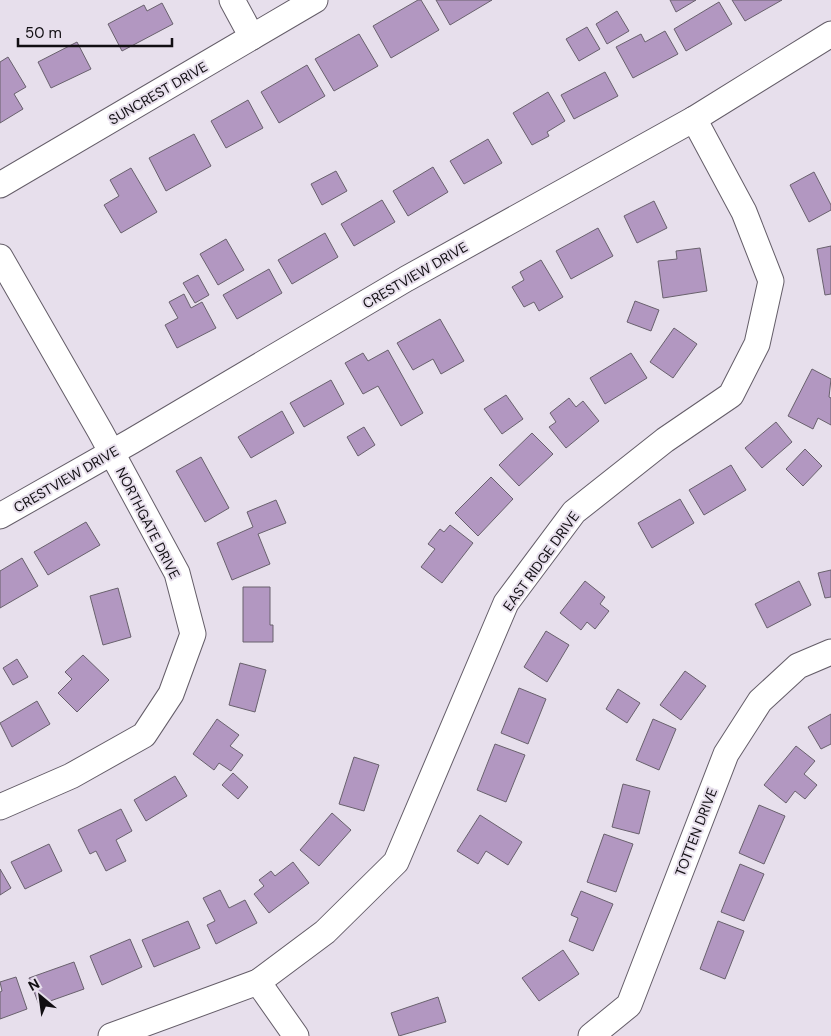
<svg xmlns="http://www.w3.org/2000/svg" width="831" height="1036" font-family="'DM Sans',sans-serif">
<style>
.building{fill:#b297c1;stroke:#69616d}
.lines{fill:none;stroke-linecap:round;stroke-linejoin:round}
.minor-casing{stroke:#645d68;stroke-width:27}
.minor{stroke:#fff;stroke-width:25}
.labels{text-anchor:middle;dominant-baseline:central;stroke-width:4;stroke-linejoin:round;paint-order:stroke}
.street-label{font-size:14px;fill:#110e12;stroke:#e7dfec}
</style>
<rect width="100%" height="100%" fill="#e7dfec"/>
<g class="building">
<polygon points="418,0 421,0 439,30 391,58 373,26"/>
<polygon points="436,0 492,0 450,25"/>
<polygon points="670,0 696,0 676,12"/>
<polygon points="732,0 782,0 745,21"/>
<polygon points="719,2 732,24 686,51 674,29"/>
<polygon points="162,3 173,24 122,51 108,24 144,5 147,11"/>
<polygon points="617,11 629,31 607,44 596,24"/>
<polygon points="587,27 600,49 579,61 566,39"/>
<polygon points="665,31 678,54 633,78 616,47 641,34 645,42"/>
<polygon points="359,34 378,66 334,91 315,59"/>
<polygon points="77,42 91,69 51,88 38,62"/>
<polygon points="8,57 26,87 14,94 23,109 0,123 0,62"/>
<polygon points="307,65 325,96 279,123 261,92"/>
<polygon points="605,72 618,96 574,119 561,95"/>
<polygon points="548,92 565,121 547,132 549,136 532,145 513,113"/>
<polygon points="248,100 263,128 226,148 211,121"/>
<polygon points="194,134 211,166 166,191 149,158"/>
<polygon points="488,139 502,163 464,184 450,161"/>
<polygon points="433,167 448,192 408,216 393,191"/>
<polygon points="131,168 157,212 121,233 104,205 119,196 110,180"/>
<polygon points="336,171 347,191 322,205 311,184"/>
<polygon points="814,172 831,205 831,210 809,222 790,185"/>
<polygon points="382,200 395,222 354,246 341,224"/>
<polygon points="654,201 667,228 637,243 624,216"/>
<polygon points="598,228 613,256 571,279 556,251"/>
<polygon points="325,233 338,257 292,284 278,260"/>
<polygon points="226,239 244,270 218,285 200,254"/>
<polygon points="831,246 831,294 825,295 817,249"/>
<polygon points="700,248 707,291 663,298 658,261 677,259 676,251"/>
<polygon points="541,260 563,297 539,311 534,302 524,307 512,287 524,280 520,272"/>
<polygon points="269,269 282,293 237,319 223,295"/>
<polygon points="198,275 209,295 195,303 183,283"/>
<polygon points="184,294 191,308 202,302 216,328 177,348 165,325 178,318 169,302"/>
<polygon points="635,301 659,310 651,331 627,322"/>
<polygon points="440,319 464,361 441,374 433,359 413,370 397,343"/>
<polygon points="674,328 697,344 673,378 650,362"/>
<polygon points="388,350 423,413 401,426 378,386 363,394 345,363 363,353 368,361"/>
<polygon points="631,353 647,378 605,404 590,378"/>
<polygon points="812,369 831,379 829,397 831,398 831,425 818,418 813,429 788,416"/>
<polygon points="331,380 344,404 304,427 290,403"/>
<polygon points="506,395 523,419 502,434 484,409"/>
<polygon points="569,398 576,407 583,401 599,421 566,448 549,427 556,422 550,413"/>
<polygon points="282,411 294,433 251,458 238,437"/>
<polygon points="776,422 792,442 762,468 745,448"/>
<polygon points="364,427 375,445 358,456 347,437"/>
<polygon points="532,433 553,454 519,486 499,465"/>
<polygon points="805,449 822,466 803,486 786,469"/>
<polygon points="201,457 229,508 205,522 176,471"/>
<polygon points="731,465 746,490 704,515 689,490"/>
<polygon points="491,477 513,499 478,536 455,513"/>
<polygon points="680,499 694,523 652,548 638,523"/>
<polygon points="276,500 286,523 258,534 270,564 232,580 217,543 253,527 247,512"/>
<polygon points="86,522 100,545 48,575 34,552"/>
<polygon points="450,525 473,543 442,583 421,567 435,549 428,544 440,529 444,532"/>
<polygon points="22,558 38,586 0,608 0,571"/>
<polygon points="831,570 831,597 825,598 818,573"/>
<polygon points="585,581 605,597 600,604 609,611 595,629 587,622 581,630 560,613"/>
<polygon points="799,581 811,605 767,628 755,604"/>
<polygon points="243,587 270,587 270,625 273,625 273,642 243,642"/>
<polygon points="118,588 131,637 103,645 90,596"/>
<polygon points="546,631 569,645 547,682 524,667"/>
<polygon points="83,655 109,680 77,712 58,693 72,679 65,672"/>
<polygon points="17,659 28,677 13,685 3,668"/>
<polygon points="240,663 266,670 255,712 229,705"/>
<polygon points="685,671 706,686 681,720 660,705"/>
<polygon points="519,688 546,699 528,744 501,733"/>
<polygon points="618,689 640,703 627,723 606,709"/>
<polygon points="37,701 50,724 12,747 0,723"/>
<polygon points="831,714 831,744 821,749 808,727"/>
<polygon points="217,719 239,735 230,746 243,755 231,771 219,763 214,770 193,754"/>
<polygon points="653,719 676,729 659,770 636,760"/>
<polygon points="495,744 525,755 506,802 477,790"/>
<polygon points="796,746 815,761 804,774 817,785 805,799 795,791 786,803 764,785"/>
<polygon points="354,757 379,765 364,811 339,804"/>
<polygon points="233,773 248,787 238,799 222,785"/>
<polygon points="175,776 187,796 146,821 134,800"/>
<polygon points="623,784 650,791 639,834 612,827"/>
<polygon points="759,805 785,816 764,864 739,853"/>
<polygon points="121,809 132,831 116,840 126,861 106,871 96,851 90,854 78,830"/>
<polygon points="332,813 351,830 319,866 300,850"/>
<polygon points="480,815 522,842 508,865 486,851 478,864 457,851"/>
<polygon points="604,834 633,844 616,892 587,882"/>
<polygon points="49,844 62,871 25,889 11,862"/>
<polygon points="293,862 309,883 269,913 254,894 264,886 259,880 271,871 275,876"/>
<polygon points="740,864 764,874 744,921 721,912"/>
<polygon points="0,869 11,888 0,895"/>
<polygon points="220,890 229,908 245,900 257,923 216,944 207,925 215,921 203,898"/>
<polygon points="581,891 613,904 593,951 569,941 578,918 571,915"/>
<polygon points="188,921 200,948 154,967 142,940"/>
<polygon points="718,921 744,931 725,979 700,969"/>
<polygon points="130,939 142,967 102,985 90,956"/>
<polygon points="563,950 579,974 539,1001 522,978"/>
<polygon points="74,962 84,989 39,1005 29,978"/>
<polygon points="16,977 27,1009 0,1019 0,992 2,991 0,982"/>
<polygon points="438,997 446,1022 399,1036 391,1013"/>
</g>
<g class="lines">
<defs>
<g id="minor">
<polyline points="232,0 252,37"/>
<polyline points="0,185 315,0"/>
<polyline points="0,257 100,431 177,573 193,634 171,694 144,735 71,776 0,807"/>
<polyline points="0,516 132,441 406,279 694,119 831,34"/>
<polyline points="258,982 296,1036"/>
<polyline points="111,1036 258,982 325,932 396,862 506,603 574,512 665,440 731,395 757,344 771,281 744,212 694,119"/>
<polyline points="591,1036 629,1005 726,754 760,701 798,666 831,652"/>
</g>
</defs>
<use href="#minor" class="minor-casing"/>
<use href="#minor" class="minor"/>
</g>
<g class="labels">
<g class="street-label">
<text transform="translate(158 93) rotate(-30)">SUNCREST DRIVE</text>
<text transform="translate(415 275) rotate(-30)">CRESTVIEW DRIVE</text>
<text transform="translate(66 479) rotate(-30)">CRESTVIEW DRIVE</text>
<text transform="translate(148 523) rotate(63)">NORTHGATE DRIVE</text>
<text transform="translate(541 561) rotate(-54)">EAST RIDGE DRIVE</text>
<text transform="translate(696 832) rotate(-69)">TOTTEN DRIVE</text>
</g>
</g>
<g transform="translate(40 996) rotate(331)" stroke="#e7dfec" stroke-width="4" paint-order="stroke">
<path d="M0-4L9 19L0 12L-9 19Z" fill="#110e12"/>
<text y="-8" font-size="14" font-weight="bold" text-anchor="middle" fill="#110e12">N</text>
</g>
<path d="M18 38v8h154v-8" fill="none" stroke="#110e12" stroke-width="2.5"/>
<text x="25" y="38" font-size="15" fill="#110e12" stroke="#e7dfec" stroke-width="4" paint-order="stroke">50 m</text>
</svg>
